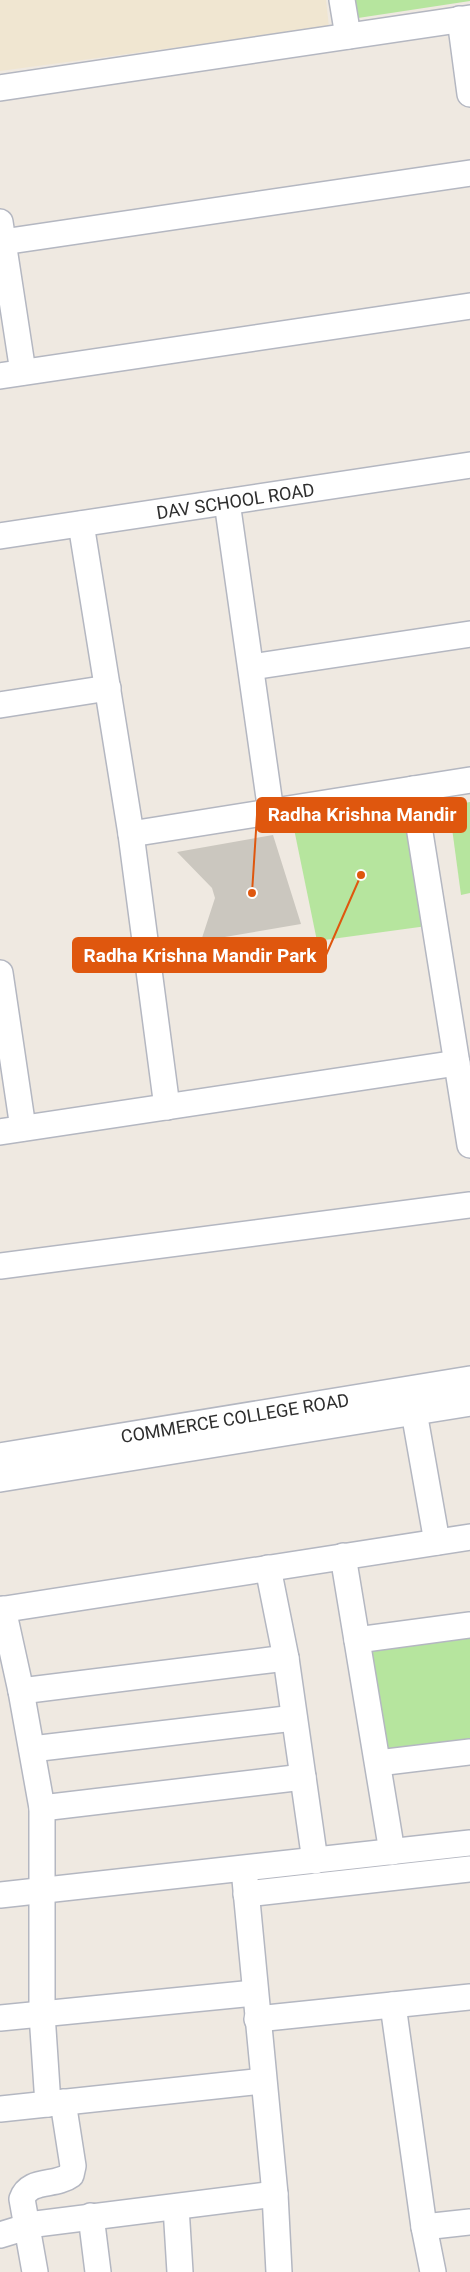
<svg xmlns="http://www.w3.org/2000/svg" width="470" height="2272" font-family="Roboto,sans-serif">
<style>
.education{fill:#f0e6d1}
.green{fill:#b6e59e}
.building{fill:#cbc7bf}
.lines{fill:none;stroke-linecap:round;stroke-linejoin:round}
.minor-casing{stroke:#b4b7c1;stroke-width:28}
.minor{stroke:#fff;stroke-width:25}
.labels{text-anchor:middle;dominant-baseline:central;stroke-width:4.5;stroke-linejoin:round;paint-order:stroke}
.street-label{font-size:18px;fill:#2e2e2e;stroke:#fff}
.leader{fill:none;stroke:#df570e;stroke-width:2}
.callout-dot{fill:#df570e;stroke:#fff;stroke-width:2}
.callout{fill:#df570e;stroke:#df570e;stroke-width:2}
.callout-label{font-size:19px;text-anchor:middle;font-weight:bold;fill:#fff}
</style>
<rect width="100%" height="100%" fill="#efe9e1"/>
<polygon class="education" points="0,0 326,0 329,27 0,71"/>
<g class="green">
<polygon points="355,0 470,0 470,1 358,18"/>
<polygon points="470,802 470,893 461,895 449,806"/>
<polygon points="405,805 427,926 317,941 293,824"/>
<polygon points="470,1633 470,1745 386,1757 369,1649"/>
</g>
<polygon class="building" points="273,835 301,924 201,941 215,898 212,888 177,852"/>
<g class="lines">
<defs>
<g id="minor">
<polyline points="342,0 348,36"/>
<polyline points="460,19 470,94"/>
<polyline points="0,88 470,18"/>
<polyline points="0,222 23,372"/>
<polyline points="3,242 470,173"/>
<polyline points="0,376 470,306"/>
<polyline points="227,502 271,812"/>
<polyline points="81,524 131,834 167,1107"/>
<path id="s1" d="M 0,536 L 470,465"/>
<polyline points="251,667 470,634"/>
<polyline points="0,705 108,688"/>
<polyline points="413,789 470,1145"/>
<polyline points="131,834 470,780"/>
<polyline points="0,973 23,1128"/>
<polyline points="0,1132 457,1063"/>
<polyline points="0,1266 470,1205"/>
<polyline points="414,1412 437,1542"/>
<path id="s2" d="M 0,1456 L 470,1379"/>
<polyline points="0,1479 470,1403"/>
<polyline points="343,1556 392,1852"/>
<polyline points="268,1568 286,1658 315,1861"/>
<polyline points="3,1609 21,1691 42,1808 42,2014 48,2104"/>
<polyline points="0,1610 470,1537"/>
<polyline points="357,1640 470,1625"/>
<polyline points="21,1691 286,1658"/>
<polyline points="32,1749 294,1718"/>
<polyline points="378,1763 470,1752"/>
<polyline points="42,1808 303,1777"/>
<polyline points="244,1869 275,2194 279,2272"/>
<polyline points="246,1894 470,1869"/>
<polyline points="0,1895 470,1843"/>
<polyline points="393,2005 424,2227 433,2272"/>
<polyline points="0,2018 254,1993"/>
<polyline points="257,2019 470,1997"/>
<polyline points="0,2109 263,2081"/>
<polyline points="176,2207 180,2272"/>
<polyline points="91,2216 98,2272"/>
<polyline points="424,2227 470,2222"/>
<polyline points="0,2235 36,2224 275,2194"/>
<path d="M 35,2272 L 22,2199 C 29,2178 55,2187 71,2175 L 73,2166 L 63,2102"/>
</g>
</defs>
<use href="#minor" class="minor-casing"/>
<use href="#minor" class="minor"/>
</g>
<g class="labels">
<g class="street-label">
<text stroke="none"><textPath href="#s1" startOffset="238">DAV SCHOOL ROAD</textPath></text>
<text stroke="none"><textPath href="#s2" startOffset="238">COMMERCE COLLEGE ROAD</textPath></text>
</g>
</g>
<path class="leader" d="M252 893L257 815M361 875L326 955"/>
<g class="callout-dot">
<circle cx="252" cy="893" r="5"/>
<circle cx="361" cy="875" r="5"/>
</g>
<g class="callout">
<rect x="257" y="798" width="209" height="34" rx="5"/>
<rect x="73" y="938" width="253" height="34" rx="5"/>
</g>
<g class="callout-label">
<text x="362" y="821">Radha Krishna Mandir</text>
<text x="200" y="962">Radha Krishna Mandir Park</text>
</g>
</svg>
